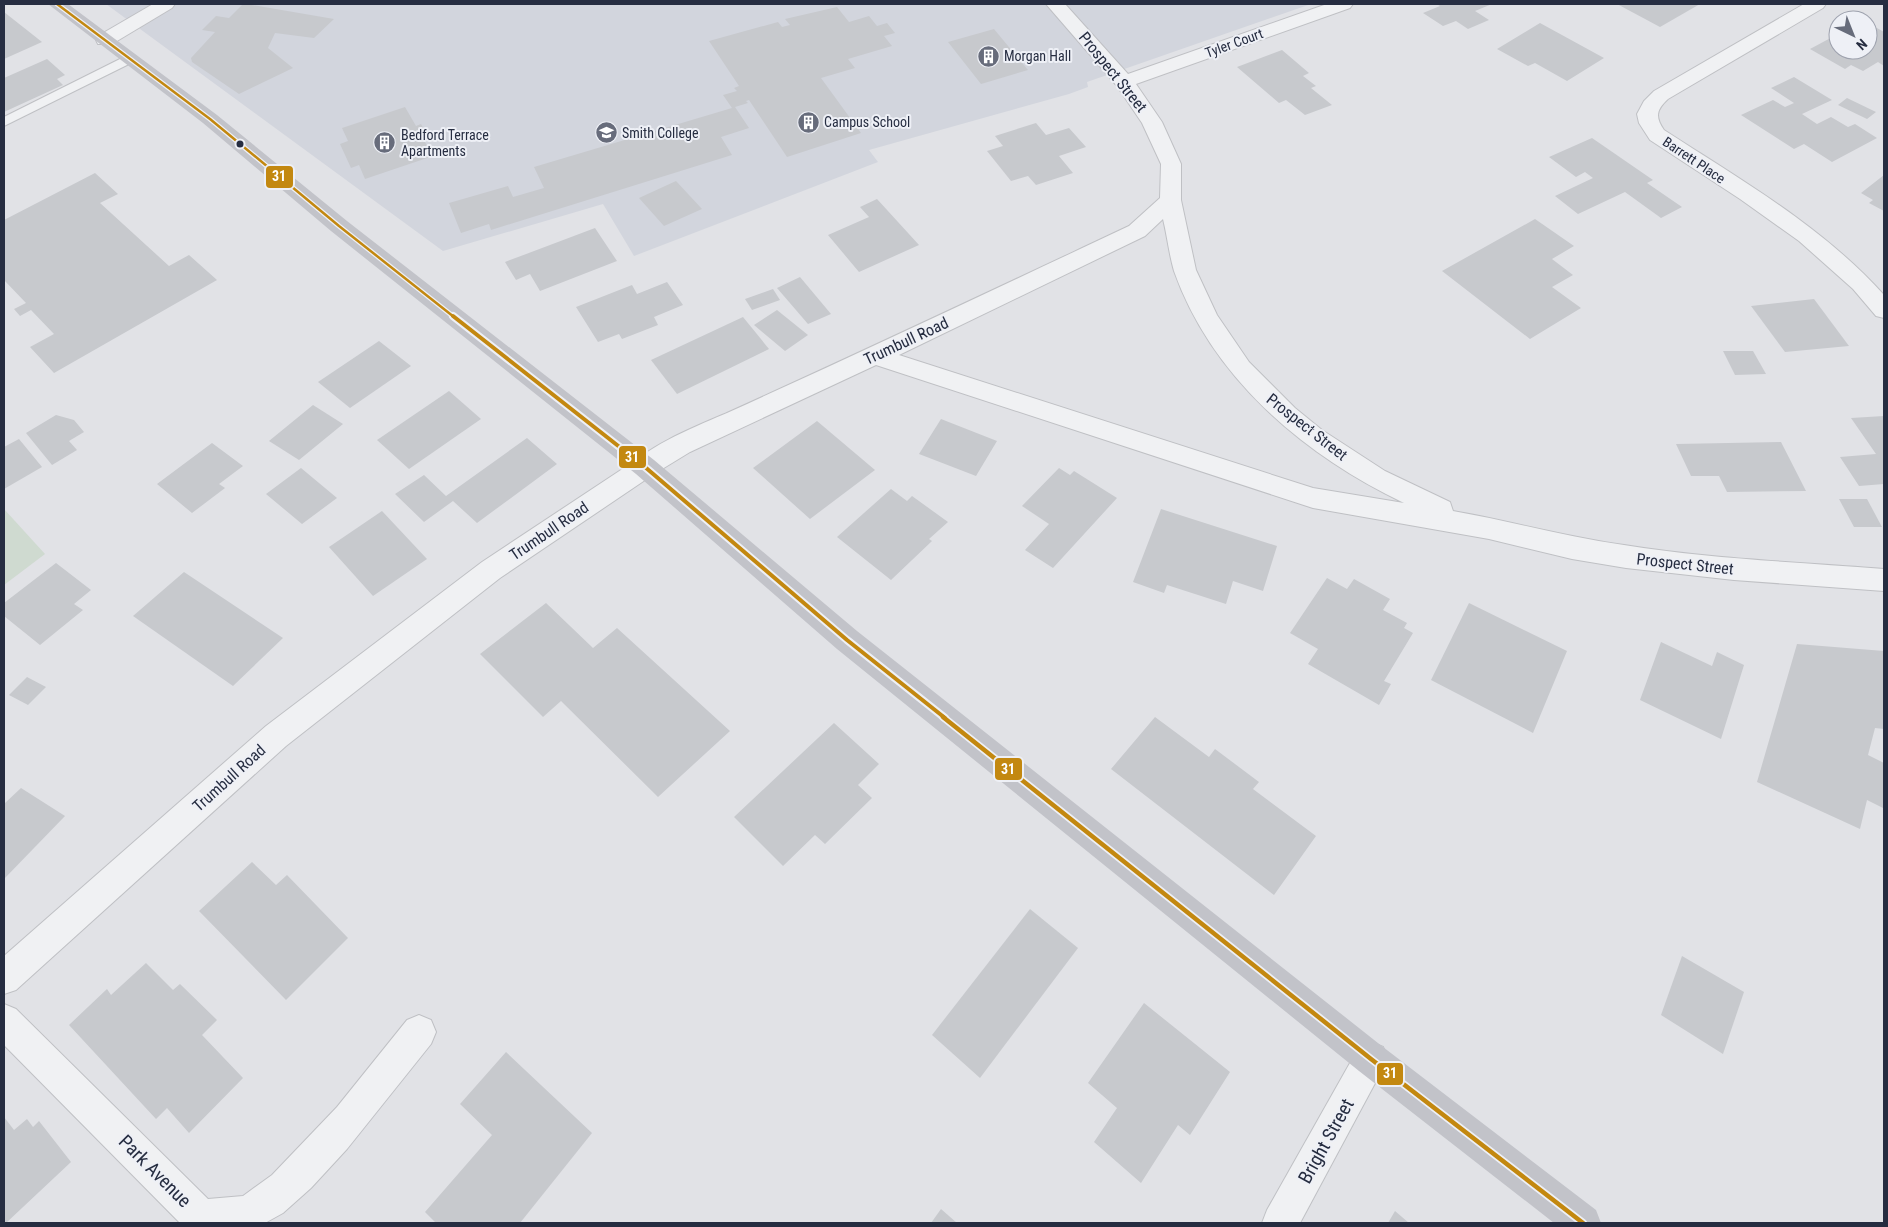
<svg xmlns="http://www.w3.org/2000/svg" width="1888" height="1227" font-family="'Roboto Condensed',sans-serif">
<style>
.built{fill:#d2d5dd}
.green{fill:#cfdad0}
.building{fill:#c7c9cd}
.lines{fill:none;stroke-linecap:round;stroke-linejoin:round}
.service-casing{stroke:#bfc0c4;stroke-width:2}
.minor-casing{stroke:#bfc0c4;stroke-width:2}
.tertiary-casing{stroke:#bfc0c4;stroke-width:2}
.service{fill:#f0f1f3;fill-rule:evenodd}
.minor{fill:#f0f1f3;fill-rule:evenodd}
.tertiary{fill:#f0f1f3;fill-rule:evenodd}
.secondary{fill:#c2c3c9;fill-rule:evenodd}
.bus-1-far2-casing{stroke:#eef0f6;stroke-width:5}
.bus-1-far1-casing{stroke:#eef0f6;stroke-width:8}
.bus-1-casing{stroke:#eef0f6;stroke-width:8}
.bus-1-far2{stroke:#c38810;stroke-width:2.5}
.bus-1-far1{stroke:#c38810;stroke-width:4}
.bus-1{stroke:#c38810;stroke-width:4.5}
.bus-dot{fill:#262d41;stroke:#eef0f6;stroke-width:2}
.labels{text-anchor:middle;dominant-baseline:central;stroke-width:4;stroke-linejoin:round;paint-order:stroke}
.far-street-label{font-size:14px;fill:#262d41;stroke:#eef0f6}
.far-poi-label{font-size:14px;fill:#262d41;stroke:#eef0f6;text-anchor:start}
.street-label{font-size:16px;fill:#262d41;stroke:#eef0f6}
.near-street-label{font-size:19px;fill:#262d41;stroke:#eef0f6}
.line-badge{stroke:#eef0f6;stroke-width:2}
.badge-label{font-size:14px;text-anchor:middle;font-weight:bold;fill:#fff}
</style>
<rect width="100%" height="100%" fill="#e1e2e6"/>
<polygon class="built" points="106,4 1311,4 1087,82 1088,87 1069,94 869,150 878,162 634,256 603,204 443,251"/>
<polygon class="green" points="4,509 45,554 4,585"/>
<g class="building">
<polygon points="243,4 246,4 334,19 314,38 275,33 268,48 293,68 239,94 192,62 191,58 215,32 202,30 216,16 229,18"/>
<polygon points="1437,4 1492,4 1475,11 1489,20 1468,29 1456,21 1443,26 1423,13 1440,6"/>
<polygon points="1617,4 1700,4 1660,27"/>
<polygon points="837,7 849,22 869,16 877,26 887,23 895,33 884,36 892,46 848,59 855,68 821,78 861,133 787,157 749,100 746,101 748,103 735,107 749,128 721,137 732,155 491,230 489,224 461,233 449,203 508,186 513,197 544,188 534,167 732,108 723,95 737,91 734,88 739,86 709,41 778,22 782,27 790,25 785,19"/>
<polygon points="4,12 42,42 4,59"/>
<polygon points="1540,23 1604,58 1567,81 1535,63 1528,66 1497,49"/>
<polygon points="1868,23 1884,32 1884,66 1878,62 1863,71 1851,65 1845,69 1810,49 1838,34 1838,50 1868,50"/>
<polygon points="994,29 1028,70 981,84 948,42"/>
<polygon points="1282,50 1309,73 1303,76 1316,86 1311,88 1332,105 1305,115 1286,100 1279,103 1237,67"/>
<polygon points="47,59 65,75 57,79 63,85 4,112 4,78"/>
<polygon points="1794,77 1832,100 1802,114 1817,124 1831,117 1848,127 1855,124 1877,138 1832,162 1804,144 1794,149 1741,115 1773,100 1785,107 1794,103 1771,88"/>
<polygon points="1847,98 1876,112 1867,119 1838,105"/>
<polygon points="405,107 416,126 421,124 427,135 422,137 433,156 365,179 359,165 351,168 340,144 348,141 342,128"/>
<polygon points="1036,123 1046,135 1069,128 1086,147 1059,156 1073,173 1036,185 1028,176 1011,181 987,151 1003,146 995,136"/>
<polygon points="1592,138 1653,180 1647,183 1682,207 1661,218 1625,192 1578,214 1555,196 1593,178 1585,172 1576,177 1549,157"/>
<polygon points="95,173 118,194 100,203 169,266 189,255 217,280 54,373 30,347 54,334 31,310 20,316 14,309 26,303 4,280 4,220"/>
<polygon points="1884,175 1884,211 1869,203 1873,200 1861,193"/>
<polygon points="676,181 702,209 664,226 639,198"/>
<polygon points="877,199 919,245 859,272 828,235 869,217 860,207"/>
<polygon points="1535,219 1574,246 1552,259 1573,275 1552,287 1581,308 1530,339 1442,271"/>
<polygon points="595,228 617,261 540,291 530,274 516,280 505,262"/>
<polygon points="800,277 831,314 808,324 777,288"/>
<polygon points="667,282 683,305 654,317 658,325 622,339 619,334 598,342 576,307 632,285 637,294"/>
<polygon points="773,289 780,300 752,310 745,299"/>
<polygon points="1814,299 1849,346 1785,352 1751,306"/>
<polygon points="777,310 808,335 785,351 754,325"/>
<polygon points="743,317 769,349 677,394 651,360"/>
<polygon points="379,341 411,366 350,408 318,382"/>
<polygon points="1723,351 1753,351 1766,374 1735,375"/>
<polygon points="449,391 481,419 409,469 377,440"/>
<polygon points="313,405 343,424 299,460 269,441"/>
<polygon points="56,415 74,420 84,432 69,441 77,450 52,465 26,433"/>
<polygon points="1884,416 1884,484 1859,486 1840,457 1876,454 1851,418"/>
<polygon points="941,419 997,441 976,476 919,454"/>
<polygon points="817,421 875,470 810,519 753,468"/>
<polygon points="527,438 557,464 477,523 453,501 424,522 395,494 424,475 446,496"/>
<polygon points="19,439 42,467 4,489 4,447"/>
<polygon points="1781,442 1806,491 1727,492 1719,476 1691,476 1676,444"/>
<polygon points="212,443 243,466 219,484 225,488 192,513 157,484"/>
<polygon points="301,468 337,498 302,524 266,494"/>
<polygon points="1059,468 1070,475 1074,471 1117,498 1053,568 1025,550 1049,524 1022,506"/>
<polygon points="891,489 907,501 912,496 948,522 929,539 932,541 891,580 837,537"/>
<polygon points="1839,499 1867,499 1882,527 1854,527"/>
<polygon points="1161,509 1277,546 1263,591 1233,581 1226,604 1167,585 1164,593 1133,582"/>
<polygon points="382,511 427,559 373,596 329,547"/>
<polygon points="56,563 91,590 74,604 83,610 40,645 4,616 4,603"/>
<polygon points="184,572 283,638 233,686 133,616"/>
<polygon points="1327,578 1347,589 1354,579 1390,599 1383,610 1407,623 1404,628 1413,633 1384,681 1391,684 1379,705 1308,664 1318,649 1290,633"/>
<polygon points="546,603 593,648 617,628 730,731 658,797 561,701 543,717 480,654"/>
<polygon points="1469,603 1567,651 1533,733 1431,680"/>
<polygon points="1661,642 1712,666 1717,652 1744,665 1721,739 1640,700"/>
<polygon points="1797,644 1884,651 1884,729 1875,728 1868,755 1884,763 1884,803 1883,808 1867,800 1860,829 1757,782"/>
<polygon points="27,677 46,687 28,705 9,695"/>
<polygon points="1155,717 1209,757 1215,749 1259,782 1253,789 1316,836 1274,895 1111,769"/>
<polygon points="834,723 879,764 858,785 872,798 825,844 815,835 783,866 734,817"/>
<polygon points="21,788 65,816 4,879 4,804"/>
<polygon points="252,862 276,885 287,875 348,938 286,1000 199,911"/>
<polygon points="1030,909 1078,948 980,1078 932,1035"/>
<polygon points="1682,956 1744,992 1723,1054 1661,1015"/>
<polygon points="146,963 173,990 180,984 217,1020 202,1035 243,1078 189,1133 167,1108 156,1119 69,1025 107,989 111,995"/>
<polygon points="1144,1003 1230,1072 1190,1135 1178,1125 1141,1183 1094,1142 1117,1108 1088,1083"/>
<polygon points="506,1052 592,1133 520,1223 436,1223 425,1212 492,1135 460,1104"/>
<polygon points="4,1117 14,1130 27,1119 33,1127 39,1121 71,1162 6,1223 4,1223"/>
<polygon points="941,1209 957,1223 931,1223"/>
<polygon points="1395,1211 1409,1223 1388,1223"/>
</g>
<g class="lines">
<defs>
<polygon id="service" points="130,54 136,58 135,61 4,126 4,117"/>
<g id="minor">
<polygon points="153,4 175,4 172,8 112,44 98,44 96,40 98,36"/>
<path d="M 1046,4 L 1065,4 L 1128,74 L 1327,4 L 1353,4 L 1350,8 L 1136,84 L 1162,122 L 1181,164 L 1181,200 L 1196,270 L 1217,315 L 1249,362 L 1295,408 L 1322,430 L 1385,471 L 1450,502 L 1453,511 C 1510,521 1566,537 1624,545 C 1710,559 1797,562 1884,569 L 1884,591 L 1734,580 L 1626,568 L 1572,559 L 1489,539 L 1313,508 L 876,365 L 690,452 L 654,474 L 645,477 L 636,474 L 632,467 C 643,447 704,423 727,413 C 862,352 995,289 1129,226 L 1160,198 L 1161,164 L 1142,123 L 1117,86 ZM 1163,219 C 1167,235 1169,254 1174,271 C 1212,378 1304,455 1404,503 L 1313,488 L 899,355 L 1145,236 Z"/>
<path d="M 1804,4 L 1826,4 L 1823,8 L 1668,99 C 1656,110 1655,117 1664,130 C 1741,180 1822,226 1884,295 L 1884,318 L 1876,316 L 1853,289 L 1799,241 L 1740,199 L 1650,140 L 1639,123 L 1637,114 L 1644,101 L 1654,91 Z"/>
<polygon points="4,1004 16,1009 208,1199 243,1196 272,1175 337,1107 407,1020 419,1015 431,1020 436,1032 431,1044 347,1149 311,1188 283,1213 265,1223 180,1223 4,1045"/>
<polygon points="1371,1042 1383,1047 1388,1059 1300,1223 1262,1223 1267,1210 1359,1047"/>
</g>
<polygon id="tertiary" points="645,457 654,460 658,467 654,474 500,578 286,746 16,990 4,994 4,956 266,726 482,562 636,460"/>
</defs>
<use href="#service" class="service-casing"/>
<use href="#minor" class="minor-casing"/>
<use href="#tertiary" class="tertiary-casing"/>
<use href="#service" class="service"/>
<use href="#minor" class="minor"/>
<use href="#tertiary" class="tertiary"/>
<polygon class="secondary" points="48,4 68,4 217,115 347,221 654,460 857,631 1383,1047 1596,1210 1601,1223 1554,1223 1359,1071 837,649 636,474 331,231 203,123"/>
<defs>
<polyline id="bus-1-far2" points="57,4 210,119 339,226 454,317"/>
<polyline id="bus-1-far1" points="453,316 645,467 847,640 945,718"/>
<polyline id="bus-1" points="943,717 1371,1059 1583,1223"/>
</defs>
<use href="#bus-1-far2" class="bus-1-far2-casing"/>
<use href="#bus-1-far1" class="bus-1-far1-casing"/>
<use href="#bus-1" class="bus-1-casing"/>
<use href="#bus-1-far2" class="bus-1-far2"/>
<use href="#bus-1-far1" class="bus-1-far1"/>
<use href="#bus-1" class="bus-1"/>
</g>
<defs>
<symbol id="building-disc" viewBox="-11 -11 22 22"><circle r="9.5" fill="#676c7b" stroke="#eef0f6"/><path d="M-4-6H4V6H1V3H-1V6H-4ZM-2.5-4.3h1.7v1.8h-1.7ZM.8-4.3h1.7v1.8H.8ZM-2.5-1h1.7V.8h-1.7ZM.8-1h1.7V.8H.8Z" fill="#fff"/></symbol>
<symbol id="university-disc" viewBox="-11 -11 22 22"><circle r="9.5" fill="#676c7b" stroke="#eef0f6"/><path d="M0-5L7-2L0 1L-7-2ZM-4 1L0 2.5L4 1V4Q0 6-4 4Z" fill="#fff"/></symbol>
</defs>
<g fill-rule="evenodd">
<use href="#building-disc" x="976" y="44" width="25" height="25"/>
<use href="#building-disc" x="796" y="110" width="25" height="25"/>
<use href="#university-disc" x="594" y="120" width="25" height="25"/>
<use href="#building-disc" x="372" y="130" width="25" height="25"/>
</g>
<circle class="bus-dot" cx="240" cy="144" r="4.5"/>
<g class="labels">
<g class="far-street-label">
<text transform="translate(1234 43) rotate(-20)">Tyler Court</text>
<text transform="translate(1694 160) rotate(34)">Barrett Place</text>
</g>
<g class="far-poi-label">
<text x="1004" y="56">Morgan Hall</text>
<text x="824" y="122">Campus School</text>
<text x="622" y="133">Smith College</text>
<text x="401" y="135">Bedford Terrace<tspan x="401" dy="16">Apartments</tspan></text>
</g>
<g class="street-label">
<text transform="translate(1113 72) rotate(51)">Prospect Street</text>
<text transform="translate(906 341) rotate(-25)">Trumbull Road</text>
<text transform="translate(1307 427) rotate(38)">Prospect Street</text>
<text transform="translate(549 531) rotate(-34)">Trumbull Road</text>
<text transform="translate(1685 564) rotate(6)">Prospect Street</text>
<text transform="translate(229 778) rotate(-42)">Trumbull Road</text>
</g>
<g class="near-street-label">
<text transform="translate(1326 1141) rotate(-61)">Bright Street</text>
<text transform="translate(155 1171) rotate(45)">Park Avenue</text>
</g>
</g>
<g class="line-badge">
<rect x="265" y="165" width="29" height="24" rx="5" fill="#c38810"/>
<rect x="618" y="445" width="29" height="24" rx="5" fill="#c38810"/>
<rect x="994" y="757" width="29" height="24" rx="5" fill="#c38810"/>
<rect x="1376" y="1062" width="28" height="24" rx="5" fill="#c38810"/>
</g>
<g class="badge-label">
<text x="279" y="181">31</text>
<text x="632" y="462">31</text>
<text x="1008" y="774">31</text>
<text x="1390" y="1078">31</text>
</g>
<rect width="1888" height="1227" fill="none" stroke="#262d41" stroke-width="10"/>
<g transform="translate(1853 35) rotate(137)"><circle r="24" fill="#eef0f6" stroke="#9ea2ae"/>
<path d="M0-4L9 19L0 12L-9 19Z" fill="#676c7b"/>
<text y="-8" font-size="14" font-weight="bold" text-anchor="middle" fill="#262d41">N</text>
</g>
</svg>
